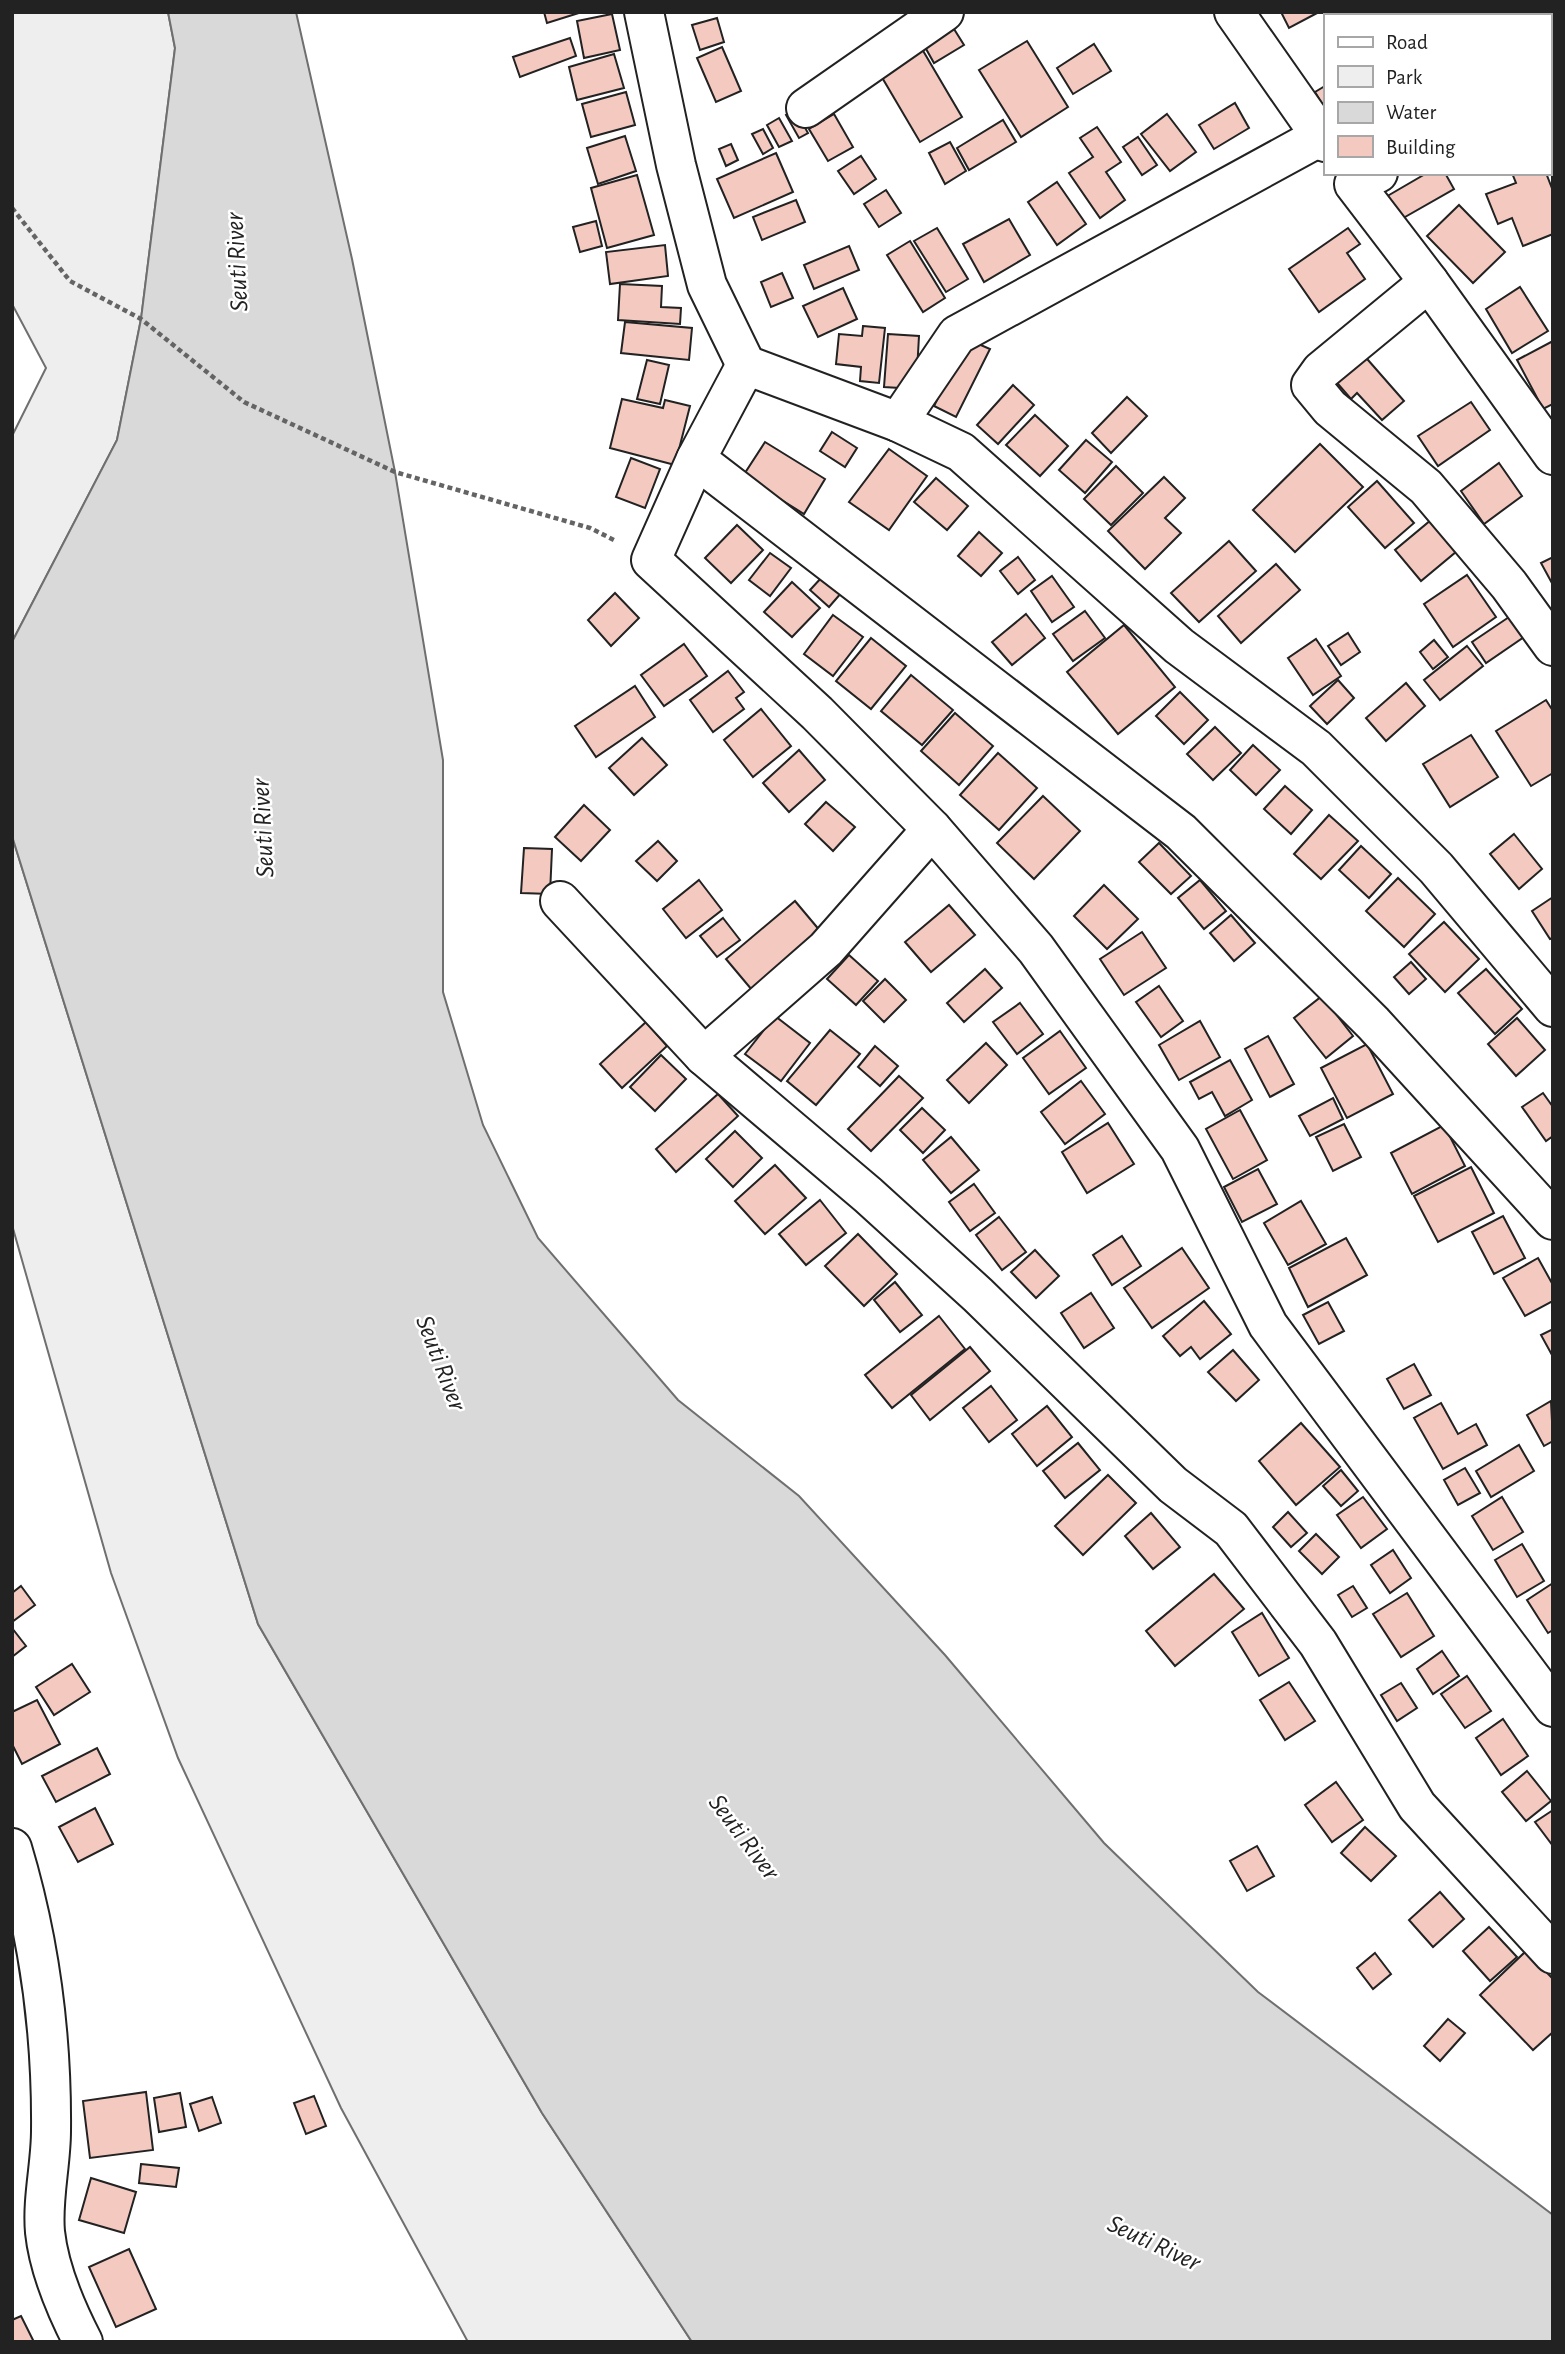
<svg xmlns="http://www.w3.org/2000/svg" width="1565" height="2354" font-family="'Alegreya Sans',sans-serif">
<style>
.green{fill:#eee;stroke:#6f6f6f;stroke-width:2}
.water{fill:#d9d9d9;stroke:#6f6f6f;stroke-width:2}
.building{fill:#f3c9c0;stroke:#222;stroke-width:2}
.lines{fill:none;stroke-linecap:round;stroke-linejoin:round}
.minor-casing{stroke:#222;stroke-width:42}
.path{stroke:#646464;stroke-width:4.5;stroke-dasharray:5 3.5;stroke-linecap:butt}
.minor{stroke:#fff;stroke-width:38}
.labels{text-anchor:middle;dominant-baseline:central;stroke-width:5;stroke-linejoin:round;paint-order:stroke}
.water-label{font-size:26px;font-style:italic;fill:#222;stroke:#fff}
</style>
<rect width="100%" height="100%" fill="#fff"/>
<g class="green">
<polygon points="12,12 168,12 175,48 141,319 117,440 12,642 12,436 46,368 12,304"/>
<polygon points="12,836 258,1624 542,2113 692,2342 468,2342 341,2108 178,1758 111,1573 12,1225"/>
</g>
<polygon class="water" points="168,12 296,12 352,259 395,472 443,760 443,992 483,1125 538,1238 678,1400 799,1496 945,1655 1104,1843 1258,1992 1553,2215 1553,2342 692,2342 542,2113 258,1624 12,836 12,642 117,440 141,319 175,48"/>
<g class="building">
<polygon points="544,12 582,12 547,23"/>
<polygon points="1281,12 1319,12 1289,28"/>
<polygon points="612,14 620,50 584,58 577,21"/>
<polygon points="717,18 724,42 700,50 692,25"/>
<polygon points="1549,28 1553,39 1553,66 1549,67"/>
<polygon points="954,29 964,45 934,63 925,47"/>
<polygon points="570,38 576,56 520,77 513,57"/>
<polygon points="1027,41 1068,107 1021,137 979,70"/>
<polygon points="1094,44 1111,71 1073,94 1057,68"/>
<polygon points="722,47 741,91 716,102 697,58"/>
<polygon points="922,49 962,117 920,142 880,74"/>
<polygon points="614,54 624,88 577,100 569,67"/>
<polygon points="1325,86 1325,109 1315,92"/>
<polygon points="626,92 635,125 591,137 582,104"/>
<polygon points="1235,103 1249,128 1214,149 1199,125"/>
<polygon points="795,110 808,133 799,138 786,115"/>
<polygon points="834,114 853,147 828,161 809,129"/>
<polygon points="1167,114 1196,152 1170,171 1141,134"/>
<polygon points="779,118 792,141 779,147 767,125"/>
<polygon points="1003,120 1016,142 969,170 957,148"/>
<polygon points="1097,127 1121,162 1106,172 1125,200 1100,218 1069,173 1093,157 1080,138"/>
<polygon points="763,129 773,148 763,154 752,134"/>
<polygon points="625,136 636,171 598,184 587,148"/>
<polygon points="1138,137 1157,165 1142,175 1123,147"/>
<polygon points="950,142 966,171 945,184 929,153"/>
<polygon points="731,144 738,160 726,166 719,149"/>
<polygon points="776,153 793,192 734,218 717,179"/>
<polygon points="861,156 876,179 854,194 838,171"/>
<polygon points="1427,173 1445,173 1454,189 1398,221 1384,198"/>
<polygon points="1512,173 1546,173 1553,191 1553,234 1523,246 1512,218 1498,224 1486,194 1516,183"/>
<polygon points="637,175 654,235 607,248 591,188"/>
<polygon points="1057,182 1086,224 1057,245 1028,202"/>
<polygon points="886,190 901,213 879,227 864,204"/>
<polygon points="796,200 805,222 762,240 753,217"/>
<polygon points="1459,205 1505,252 1473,283 1427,236"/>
<polygon points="1009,219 1030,255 984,282 963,244"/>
<polygon points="596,221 602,246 580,252 573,227"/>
<polygon points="937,228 968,279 946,292 914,241"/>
<polygon points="1348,228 1360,244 1347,253 1365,279 1319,312 1289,269"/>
<polygon points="910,241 945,298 923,312 887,255"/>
<polygon points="665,245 668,276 610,284 606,252"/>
<polygon points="849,246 859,270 814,289 804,265"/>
<polygon points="782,273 793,298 771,307 761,282"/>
<polygon points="620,284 662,286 661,307 681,308 680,324 618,320"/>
<polygon points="1520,287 1548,331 1512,353 1486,309"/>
<polygon points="843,288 857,319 818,337 803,306"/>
<polygon points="625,322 692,328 689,360 621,353"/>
<polygon points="863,326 885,328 879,383 860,381 861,367 836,364 839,334 862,336"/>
<polygon points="888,334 919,336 916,389 884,387"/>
<polygon points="967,339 990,349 956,417 934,406"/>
<polygon points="1553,341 1553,404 1543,409 1517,360"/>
<polygon points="1361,352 1404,401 1382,420 1357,393 1351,399 1332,377"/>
<polygon points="647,360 669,365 660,404 637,399"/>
<polygon points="1013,385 1034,405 998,444 977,425"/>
<polygon points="1127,397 1147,416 1111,453 1092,433"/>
<polygon points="622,399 663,408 665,400 690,406 675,465 610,448"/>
<polygon points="1471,402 1490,430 1438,466 1418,436"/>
<polygon points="1035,415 1068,446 1040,476 1006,445"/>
<polygon points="832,432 857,448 845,467 820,451"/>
<polygon points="1086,440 1112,462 1085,493 1059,470"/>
<polygon points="765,442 825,479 804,514 743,476"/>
<polygon points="1320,444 1363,487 1295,552 1253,510"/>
<polygon points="889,449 927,476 889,530 849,502"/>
<polygon points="631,458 660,469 645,508 616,497"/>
<polygon points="1499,463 1522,496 1484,524 1461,491"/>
<polygon points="1116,466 1143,493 1111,525 1084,499"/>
<polygon points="1164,477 1185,498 1165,518 1181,533 1145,569 1108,531"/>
<polygon points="936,478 968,506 947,530 914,502"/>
<polygon points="1377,481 1414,523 1385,548 1348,507"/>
<polygon points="1431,520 1457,551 1421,581 1395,550"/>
<polygon points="737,525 763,550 731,583 705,558"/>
<polygon points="979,532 1002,553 981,576 958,556"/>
<polygon points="1229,541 1256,571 1199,622 1171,593"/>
<polygon points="770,553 791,568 770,596 749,580"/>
<polygon points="1018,557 1035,580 1018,594 1000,571"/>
<polygon points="1553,557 1553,585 1541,563"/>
<polygon points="1276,564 1300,590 1241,643 1218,616"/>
<polygon points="1467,575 1496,617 1453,647 1424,604"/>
<polygon points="823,576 842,592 829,607 810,590"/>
<polygon points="1052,576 1074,607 1052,622 1031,591"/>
<polygon points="792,582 820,608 792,637 764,612"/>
<polygon points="615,593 639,618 611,646 588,620"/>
<polygon points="1085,611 1105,638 1073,661 1053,634"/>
<polygon points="1026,614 1045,638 1012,665 992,642"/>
<polygon points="833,615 863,637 833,676 804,654"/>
<polygon points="1509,617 1524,637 1486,663 1472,642"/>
<polygon points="1124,625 1175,687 1118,734 1067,672"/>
<polygon points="1348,633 1360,652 1341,665 1328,646"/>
<polygon points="871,638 906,666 871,709 836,681"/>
<polygon points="1316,639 1341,676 1313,695 1288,658"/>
<polygon points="1434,640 1448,657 1433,669 1420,652"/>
<polygon points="684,644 707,676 664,706 641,675"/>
<polygon points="1467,646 1483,666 1440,700 1424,680"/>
<polygon points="728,671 744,692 736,698 744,709 713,732 690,700"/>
<polygon points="911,675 953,710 922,745 881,711"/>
<polygon points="1338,680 1354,698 1327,724 1310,706"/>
<polygon points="1406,683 1425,706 1386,741 1366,718"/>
<polygon points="635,686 655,717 596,757 575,726"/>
<polygon points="1180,692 1208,720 1184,744 1156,716"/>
<polygon points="1546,700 1553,711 1553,773 1531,786 1496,731"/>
<polygon points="761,709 791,746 753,777 724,740"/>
<polygon points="955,713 993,746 959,785 921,751"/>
<polygon points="1215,727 1241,753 1213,780 1187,754"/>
<polygon points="1471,735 1498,777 1450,807 1423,764"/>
<polygon points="642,738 667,765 634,795 609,768"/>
<polygon points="1253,745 1280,770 1256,795 1230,770"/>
<polygon points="799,750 825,780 789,812 763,783"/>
<polygon points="998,753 1037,788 999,830 960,795"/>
<polygon points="1285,786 1312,810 1291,834 1264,809"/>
<polygon points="1043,796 1080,831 1034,879 997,843"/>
<polygon points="826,802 855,827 833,851 805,824"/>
<polygon points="584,805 610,830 581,861 555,837"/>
<polygon points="1329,815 1358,841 1321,879 1294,854"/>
<polygon points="1514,834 1542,869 1519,889 1490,854"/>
<polygon points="658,841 677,861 657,881 636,861"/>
<polygon points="1159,843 1191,876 1171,894 1139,862"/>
<polygon points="1361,846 1391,874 1369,898 1339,870"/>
<polygon points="524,848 552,849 550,894 521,893"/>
<polygon points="1398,878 1435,914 1404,947 1366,911"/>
<polygon points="699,880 722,910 686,938 663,909"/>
<polygon points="1200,880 1226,911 1204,929 1178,898"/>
<polygon points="1104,885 1138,919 1107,949 1074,916"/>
<polygon points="1553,897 1553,938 1550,939 1532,911"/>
<polygon points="795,901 821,932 752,990 726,959"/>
<polygon points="949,905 975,935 931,972 905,942"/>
<polygon points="1231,915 1255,943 1234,961 1210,933"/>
<polygon points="723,918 740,940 717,957 700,936"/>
<polygon points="1444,922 1479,959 1445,992 1409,954"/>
<polygon points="1142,932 1166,968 1124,995 1100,959"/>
<polygon points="849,955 878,981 856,1005 827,979"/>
<polygon points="1411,962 1426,979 1409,994 1394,977"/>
<polygon points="985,969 1002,988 964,1022 947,1003"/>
<polygon points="1486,969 1522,1009 1495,1034 1458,993"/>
<polygon points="885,979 906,1000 884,1022 863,1001"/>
<polygon points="1159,986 1183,1021 1161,1037 1136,1002"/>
<polygon points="1322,996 1353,1036 1326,1058 1294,1018"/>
<polygon points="1020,1003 1043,1034 1017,1054 993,1022"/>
<polygon points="775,1016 810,1043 781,1081 745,1054"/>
<polygon points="1517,1018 1545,1050 1516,1076 1488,1044"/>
<polygon points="1200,1021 1220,1057 1179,1080 1159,1045"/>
<polygon points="646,1022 667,1046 622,1088 600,1064"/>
<polygon points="830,1030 860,1054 816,1105 787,1081"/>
<polygon points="1060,1031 1086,1068 1049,1094 1023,1058"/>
<polygon points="1268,1036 1294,1084 1270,1097 1245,1049"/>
<polygon points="986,1043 1007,1065 969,1103 947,1080"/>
<polygon points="1367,1044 1393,1094 1347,1118 1321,1068"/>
<polygon points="875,1046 898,1066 880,1086 858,1067"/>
<polygon points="661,1055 686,1079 655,1111 630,1087"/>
<polygon points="1230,1060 1252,1100 1225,1116 1212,1092 1199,1099 1190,1082"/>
<polygon points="899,1076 923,1098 871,1151 848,1129"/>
<polygon points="1081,1081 1105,1114 1065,1144 1041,1112"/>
<polygon points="1543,1093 1553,1107 1553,1136 1546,1141 1522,1107"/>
<polygon points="718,1094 738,1116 676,1172 656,1149"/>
<polygon points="1333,1098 1343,1119 1310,1136 1299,1116"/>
<polygon points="922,1108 945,1130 923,1153 900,1130"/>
<polygon points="1240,1110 1267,1160 1233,1179 1206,1129"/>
<polygon points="1108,1123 1134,1164 1087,1193 1062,1152"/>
<polygon points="1344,1124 1361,1157 1333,1171 1316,1137"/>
<polygon points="1444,1125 1465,1166 1412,1194 1391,1153"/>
<polygon points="735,1131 762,1158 733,1187 706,1159"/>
<polygon points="951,1137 979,1170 951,1193 923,1160"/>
<polygon points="775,1165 806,1198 765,1234 735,1201"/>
<polygon points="1471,1167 1494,1213 1438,1242 1414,1196"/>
<polygon points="1258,1169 1277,1204 1242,1222 1224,1187"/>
<polygon points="974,1184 995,1213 970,1231 949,1202"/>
<polygon points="820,1200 846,1233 806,1265 779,1234"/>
<polygon points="1301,1201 1326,1244 1288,1265 1264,1223"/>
<polygon points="1503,1216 1525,1258 1494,1274 1472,1232"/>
<polygon points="999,1217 1026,1252 1002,1270 976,1235"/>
<polygon points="858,1234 897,1274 864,1306 825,1266"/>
<polygon points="1122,1236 1141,1266 1112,1285 1093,1255"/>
<polygon points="1346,1238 1367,1275 1308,1307 1289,1268"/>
<polygon points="1182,1248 1209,1288 1152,1328 1124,1288"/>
<polygon points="1035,1250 1059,1276 1036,1298 1011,1272"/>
<polygon points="1538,1258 1553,1285 1553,1301 1525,1316 1503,1278"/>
<polygon points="895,1282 922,1315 900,1332 874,1300"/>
<polygon points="1091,1293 1114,1328 1084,1348 1061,1313"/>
<polygon points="1204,1301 1231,1334 1200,1359 1191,1347 1180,1356 1163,1336"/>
<polygon points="1328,1302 1344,1331 1319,1344 1303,1315"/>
<polygon points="939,1316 965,1349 892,1408 865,1375"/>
<polygon points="1553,1329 1553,1355 1552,1355 1541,1335"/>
<polygon points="970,1347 990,1371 930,1420 911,1395"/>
<polygon points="1233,1350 1259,1380 1236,1401 1208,1372"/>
<polygon points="1414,1364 1431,1395 1404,1409 1387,1379"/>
<polygon points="991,1386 1017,1420 989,1442 963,1408"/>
<polygon points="1551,1401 1553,1441 1544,1446 1527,1415"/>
<polygon points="1441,1403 1458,1434 1476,1424 1487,1445 1443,1469 1414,1418"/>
<polygon points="1047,1406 1072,1437 1037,1466 1012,1434"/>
<polygon points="1301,1423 1340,1467 1296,1505 1259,1461"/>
<polygon points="1078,1443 1100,1470 1065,1498 1043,1471"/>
<polygon points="1519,1445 1534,1471 1491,1497 1476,1471"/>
<polygon points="1465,1468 1480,1493 1458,1505 1444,1480"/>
<polygon points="1341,1470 1358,1491 1341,1506 1323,1486"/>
<polygon points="1108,1475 1136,1503 1083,1555 1055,1526"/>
<polygon points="1363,1497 1387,1529 1361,1548 1337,1515"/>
<polygon points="1502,1497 1523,1532 1493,1550 1472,1516"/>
<polygon points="1288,1512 1307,1533 1291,1547 1273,1527"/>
<polygon points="1151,1513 1180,1547 1153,1569 1125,1536"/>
<polygon points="1316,1534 1339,1557 1322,1574 1299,1551"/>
<polygon points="1522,1544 1544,1581 1517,1597 1495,1560"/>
<polygon points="1393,1550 1411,1578 1390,1593 1371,1565"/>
<polygon points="1214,1574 1244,1609 1175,1666 1146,1631"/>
<polygon points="1553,1583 1553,1630 1548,1633 1527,1600"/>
<polygon points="21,1586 35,1605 12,1622 12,1593"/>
<polygon points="1353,1586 1367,1608 1352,1617 1338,1595"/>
<polygon points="1407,1593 1434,1636 1401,1657 1373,1614"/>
<polygon points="1262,1613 1289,1658 1259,1676 1232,1632"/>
<polygon points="12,1628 26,1646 12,1657"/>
<polygon points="1442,1651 1459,1676 1433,1694 1417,1669"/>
<polygon points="72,1664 90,1692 54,1715 36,1687"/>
<polygon points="1467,1676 1491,1711 1465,1728 1441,1694"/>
<polygon points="1289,1682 1315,1721 1285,1740 1260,1700"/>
<polygon points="1401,1683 1417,1708 1397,1721 1381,1695"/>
<polygon points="37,1700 60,1744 22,1764 12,1744 12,1712"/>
<polygon points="1503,1719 1528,1756 1501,1775 1476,1738"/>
<polygon points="97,1748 110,1774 56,1802 42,1776"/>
<polygon points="1527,1771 1551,1801 1526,1821 1502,1792"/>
<polygon points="1336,1782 1363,1820 1332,1842 1305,1805"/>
<polygon points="95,1808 113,1844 78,1862 59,1827"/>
<polygon points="1553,1810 1553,1846 1535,1822"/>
<polygon points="1365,1827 1396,1856 1371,1881 1341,1853"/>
<polygon points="1257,1846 1274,1876 1247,1891 1230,1861"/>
<polygon points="1440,1892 1464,1919 1433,1947 1409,1920"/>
<polygon points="1489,1927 1517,1957 1490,1981 1463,1951"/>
<polygon points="1526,1951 1553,1979 1553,2032 1533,2050 1480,1995"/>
<polygon points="1375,1953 1391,1974 1373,1989 1357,1968"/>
<polygon points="1448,2019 1465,2033 1440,2061 1424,2046"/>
<polygon points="146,2092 153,2150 90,2158 83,2101"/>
<polygon points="180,2093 186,2127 159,2132 154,2098"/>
<polygon points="314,2096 326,2126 306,2134 294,2103"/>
<polygon points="212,2097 221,2123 199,2131 190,2104"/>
<polygon points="141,2164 179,2168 176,2187 139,2183"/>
<polygon points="91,2178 136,2192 124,2233 79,2220"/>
<polygon points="129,2249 156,2309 116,2327 89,2267"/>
<polygon points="21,2316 34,2342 12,2342 12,2320"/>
</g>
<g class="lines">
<defs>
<g id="minor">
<polyline points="644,12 676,165 707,285 746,365 898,422 961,452 1179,646 1316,748 1436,868 1553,1007"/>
<polyline points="1234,12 1325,142"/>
<polyline points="1549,96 1553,95"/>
<polyline points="806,108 944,12"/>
<polyline points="1378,173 1354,184 1429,282 1553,455"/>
<polyline points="1429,282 1321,371 1311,385 1330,408 1426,487 1509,585 1553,646"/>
<polyline points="746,365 696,459 1181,832 1373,1023 1553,1220"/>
<polyline points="898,422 957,335 1321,136"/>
<polyline points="696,459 651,560 817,713 932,829 1036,949 1180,1149 1268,1325 1553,1707"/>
<polyline points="560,901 704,1056 868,1195 978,1295 1173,1485 1231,1529 1318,1643 1417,1806 1553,1954"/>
<polyline points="704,1056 826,949 932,829"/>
<path d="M 12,1848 C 39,1938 52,2036 51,2131 C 51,2164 42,2199 45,2232 C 49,2270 66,2309 83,2342"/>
</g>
</defs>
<use href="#minor" class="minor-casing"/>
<polyline class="path" points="12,208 70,281 141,319 244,402 395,472 590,528 614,540"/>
<use href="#minor" class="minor"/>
</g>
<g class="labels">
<g class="water-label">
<text transform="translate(237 262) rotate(-93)">Seuti River</text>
<text transform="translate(263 828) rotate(-93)">Seuti River</text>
<text transform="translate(441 1363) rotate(69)">Seuti River</text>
<text transform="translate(744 1837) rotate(53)">Seuti River</text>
<text transform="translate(1154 2243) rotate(25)">Seuti River</text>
</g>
</g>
<rect width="1565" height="2354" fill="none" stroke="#222222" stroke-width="28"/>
<rect x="1324" y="14" width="228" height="161" fill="#ffffff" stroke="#a7a7a7" stroke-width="2"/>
<rect x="1338" y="37" width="35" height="10" fill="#ffffff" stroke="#a7a7a7" stroke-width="2"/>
<text x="1386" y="49" font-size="21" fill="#222222">Road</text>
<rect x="1338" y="66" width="35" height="21" fill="#eeeeee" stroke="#a7a7a7" stroke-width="2"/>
<text x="1386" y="84" font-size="21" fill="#222222">Park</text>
<rect x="1338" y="102" width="35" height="21" fill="#d9d9d9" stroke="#a7a7a7" stroke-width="2"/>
<text x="1386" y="119" font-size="21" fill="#222222">Water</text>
<rect x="1338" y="136" width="35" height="21" fill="#f3c9c0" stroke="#a7a7a7" stroke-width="2"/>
<text x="1386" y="154" font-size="21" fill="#222222">Building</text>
</svg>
